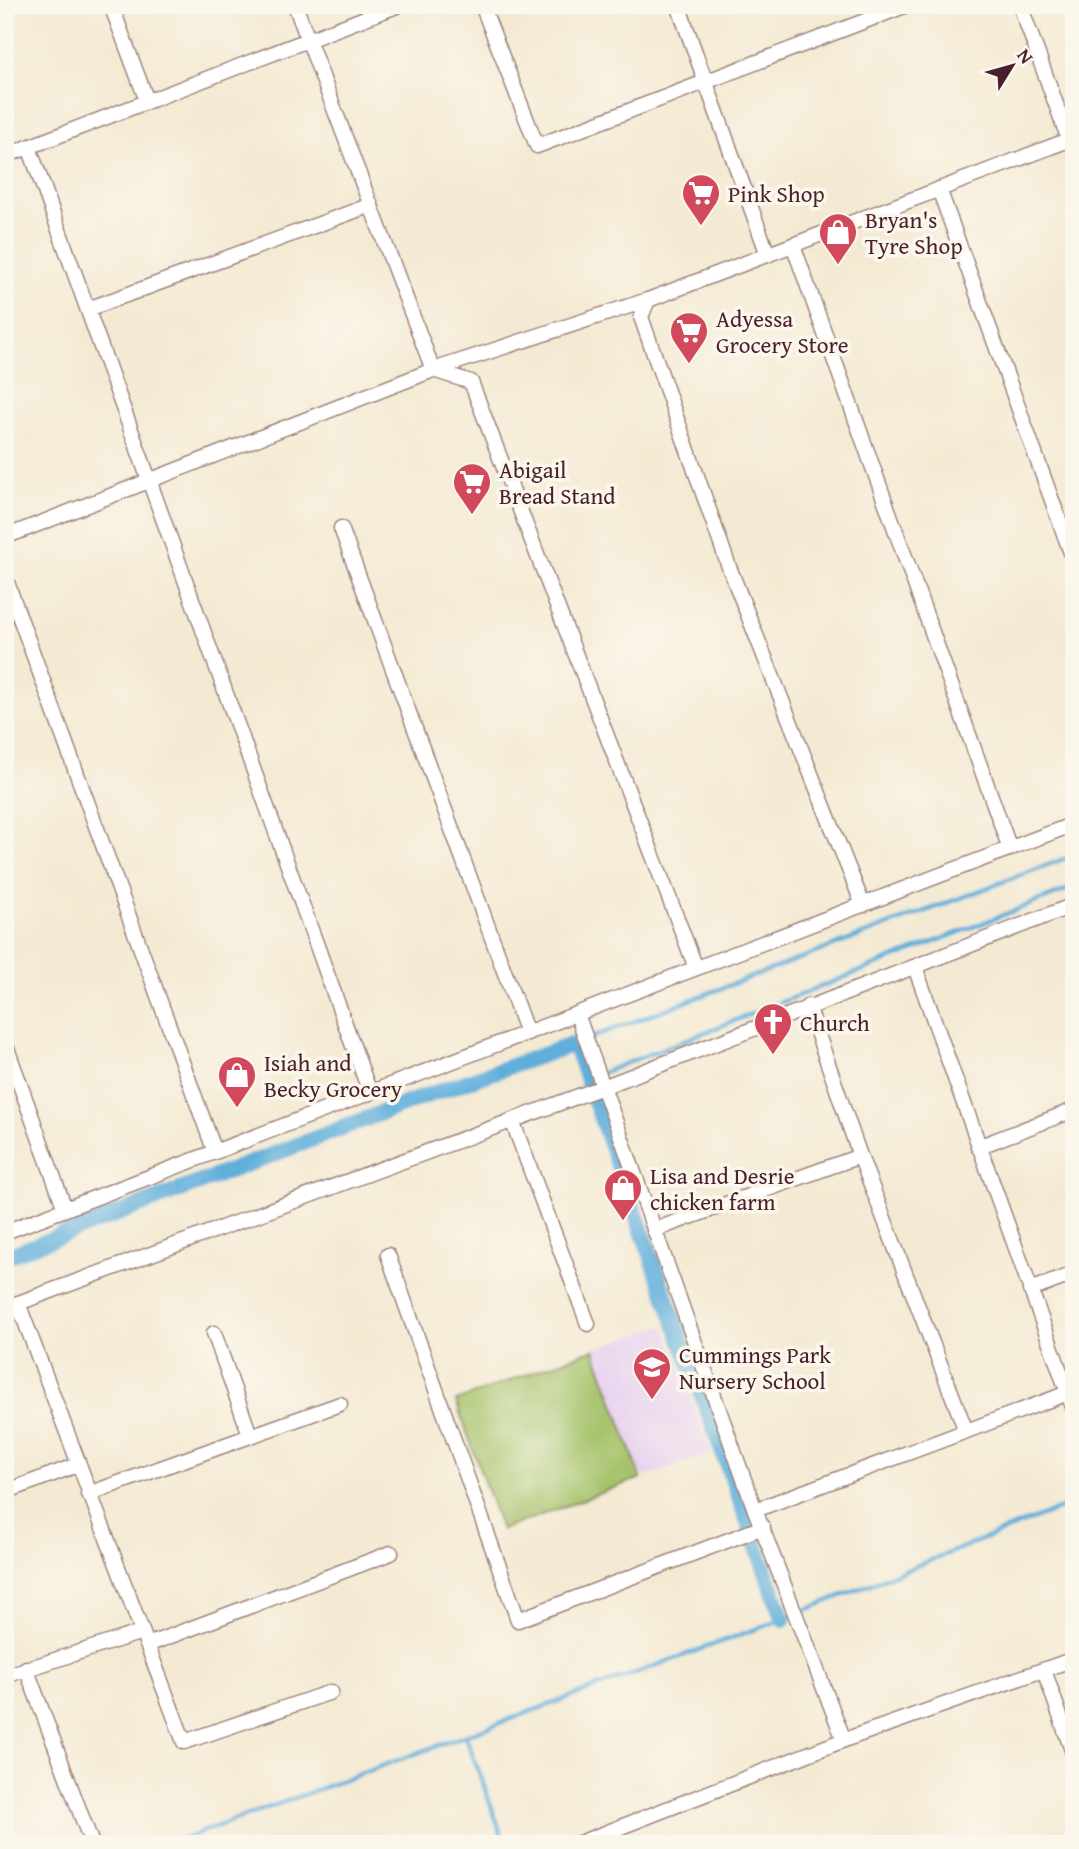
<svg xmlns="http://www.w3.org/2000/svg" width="1079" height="1849" font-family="'Gentium Book Plus',serif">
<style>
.built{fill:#e8d2ef}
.green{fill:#a4c269;stroke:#77704a;stroke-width:2}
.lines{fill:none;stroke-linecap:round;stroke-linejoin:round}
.stream{stroke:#61afdb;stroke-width:4.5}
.canal{stroke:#61afdb;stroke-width:16}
.minor-casing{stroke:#9f847f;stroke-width:17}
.minor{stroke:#fff;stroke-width:14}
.labels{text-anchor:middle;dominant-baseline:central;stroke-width:7;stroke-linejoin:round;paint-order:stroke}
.poi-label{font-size:23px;fill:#4a1f2b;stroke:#fbf7ec;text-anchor:start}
</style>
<rect width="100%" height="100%" fill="#fbf7ec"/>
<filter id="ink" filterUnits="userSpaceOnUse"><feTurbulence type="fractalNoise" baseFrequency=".0143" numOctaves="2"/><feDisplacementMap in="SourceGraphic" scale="14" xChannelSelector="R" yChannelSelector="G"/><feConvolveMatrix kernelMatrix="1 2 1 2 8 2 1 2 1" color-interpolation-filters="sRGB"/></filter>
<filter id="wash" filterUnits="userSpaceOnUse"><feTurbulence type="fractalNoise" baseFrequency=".00686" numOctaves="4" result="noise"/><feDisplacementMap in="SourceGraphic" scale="28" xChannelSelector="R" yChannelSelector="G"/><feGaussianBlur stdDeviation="1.57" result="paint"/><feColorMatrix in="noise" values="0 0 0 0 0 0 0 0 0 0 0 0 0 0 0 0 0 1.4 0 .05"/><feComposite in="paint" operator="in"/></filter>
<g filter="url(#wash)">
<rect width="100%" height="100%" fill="#f4ead3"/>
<polygon class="built" points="664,1325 711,1453 641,1478 594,1349"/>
<polygon class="green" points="594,1349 641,1478 501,1530 456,1401"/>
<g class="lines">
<g class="stream">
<polyline points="574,1044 1074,855"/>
<polyline points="586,1079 1074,887"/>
<polyline points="466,1737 505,1844"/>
<polyline points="169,1844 783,1619 1074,1503"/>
</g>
<polyline class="canal" points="5,1257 423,1097 574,1044 783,1619"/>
</g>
</g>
<g filter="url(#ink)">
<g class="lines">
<defs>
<g id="minor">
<polyline points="111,5 147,101"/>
<polyline points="295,5 433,370 471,382 696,968"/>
<polyline points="482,5 537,146 907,5"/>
<polyline points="678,5 768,255"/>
<polyline points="1020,5 1069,140"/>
<polyline points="29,147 370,1093"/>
<polyline points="5,156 399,5"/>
<polyline points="939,189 1074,561"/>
<polyline points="793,245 1010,849"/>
<polyline points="648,300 641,317 729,567 863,905"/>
<polyline points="88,309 371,205"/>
<polyline points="341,528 527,1033"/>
<polyline points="5,537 433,370 648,300 1074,138"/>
<polyline points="5,577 215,1152"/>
<polyline points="915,967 1074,1410"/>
<polyline points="808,1006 860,1156 966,1431"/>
<polyline points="577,1014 755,1510 844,1740"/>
<polyline points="5,1043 65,1209"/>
<polyline points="512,1120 588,1324"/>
<polyline points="978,1147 1074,1110"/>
<polyline points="654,1230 860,1156"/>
<polyline points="5,1232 1074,824"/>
<polyline points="388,1255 518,1620 763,1527"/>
<polyline points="1030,1290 1074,1274"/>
<polyline points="18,1303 184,1742 331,1692"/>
<polyline points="5,1308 603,1087 1074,905"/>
<polyline points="214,1333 250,1435"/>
<polyline points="5,1492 77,1465"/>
<polyline points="88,1494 340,1404"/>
<polyline points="755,1510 1068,1393"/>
<polyline points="147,1645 391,1553"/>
<polyline points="26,1668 92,1844"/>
<polyline points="1044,1670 1074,1756"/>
<polyline points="5,1676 142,1632"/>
<polyline points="577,1844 844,1740 1074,1659"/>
</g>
</defs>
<use href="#minor" class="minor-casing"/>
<use href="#minor" class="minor"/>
</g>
</g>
<defs>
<symbol id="supermarket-pin" viewBox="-11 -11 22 30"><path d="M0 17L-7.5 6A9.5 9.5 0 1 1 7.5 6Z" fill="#d1495b" stroke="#fbf7ec"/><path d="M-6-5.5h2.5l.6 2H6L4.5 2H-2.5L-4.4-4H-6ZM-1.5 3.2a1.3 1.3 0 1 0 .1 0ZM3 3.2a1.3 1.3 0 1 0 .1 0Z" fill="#fff"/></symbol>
<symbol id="shop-pin" viewBox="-11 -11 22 30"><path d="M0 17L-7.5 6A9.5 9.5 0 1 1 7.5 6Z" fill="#d1495b" stroke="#fbf7ec"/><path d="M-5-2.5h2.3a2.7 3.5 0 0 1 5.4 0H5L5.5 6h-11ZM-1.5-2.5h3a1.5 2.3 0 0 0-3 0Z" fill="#fff"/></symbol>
<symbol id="church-pin" viewBox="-11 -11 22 30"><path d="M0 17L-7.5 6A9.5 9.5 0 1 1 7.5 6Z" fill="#d1495b" stroke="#fbf7ec"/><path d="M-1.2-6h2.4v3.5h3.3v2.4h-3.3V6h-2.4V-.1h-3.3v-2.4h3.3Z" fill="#fff"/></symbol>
<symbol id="school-pin" viewBox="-11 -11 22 30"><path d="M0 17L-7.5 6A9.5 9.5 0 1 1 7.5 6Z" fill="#d1495b" stroke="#fbf7ec"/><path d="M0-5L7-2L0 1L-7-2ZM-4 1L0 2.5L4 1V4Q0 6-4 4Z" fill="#fff"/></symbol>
</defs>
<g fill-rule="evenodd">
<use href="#supermarket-pin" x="679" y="171" width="44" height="60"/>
<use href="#shop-pin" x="816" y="210" width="44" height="60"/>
<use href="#supermarket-pin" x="667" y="309" width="44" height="60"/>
<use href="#supermarket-pin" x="450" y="460" width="44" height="60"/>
<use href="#church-pin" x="751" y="1000" width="44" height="60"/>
<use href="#shop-pin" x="215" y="1053" width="44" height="60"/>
<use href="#shop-pin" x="601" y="1166" width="44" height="60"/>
<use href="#school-pin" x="630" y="1345" width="44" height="60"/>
</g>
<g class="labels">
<g class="poi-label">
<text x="728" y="193">Pink Shop</text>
<text x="865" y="219">Bryan's<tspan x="865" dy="26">Tyre Shop</tspan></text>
<text x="716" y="318">Adyessa<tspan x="716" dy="26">Grocery Store</tspan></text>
<text x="499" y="469">Abigail<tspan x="499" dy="26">Bread Stand</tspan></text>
<text x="800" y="1022">Church</text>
<text x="264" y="1062">Isiah and<tspan x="264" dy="26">Becky Grocery</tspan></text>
<text x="650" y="1175">Lisa and Desrie<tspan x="650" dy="26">chicken farm</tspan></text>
<text x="679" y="1354">Cummings Park<tspan x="679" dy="26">Nursery School</tspan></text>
</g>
</g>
<rect width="1079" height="1849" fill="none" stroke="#fbf7ec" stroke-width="28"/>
<g transform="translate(1012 66) rotate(53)" stroke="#fbf7ec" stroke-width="5" paint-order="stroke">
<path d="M0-5L12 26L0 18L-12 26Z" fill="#4a1f2b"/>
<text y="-10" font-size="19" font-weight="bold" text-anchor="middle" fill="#4a1f2b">N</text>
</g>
</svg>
